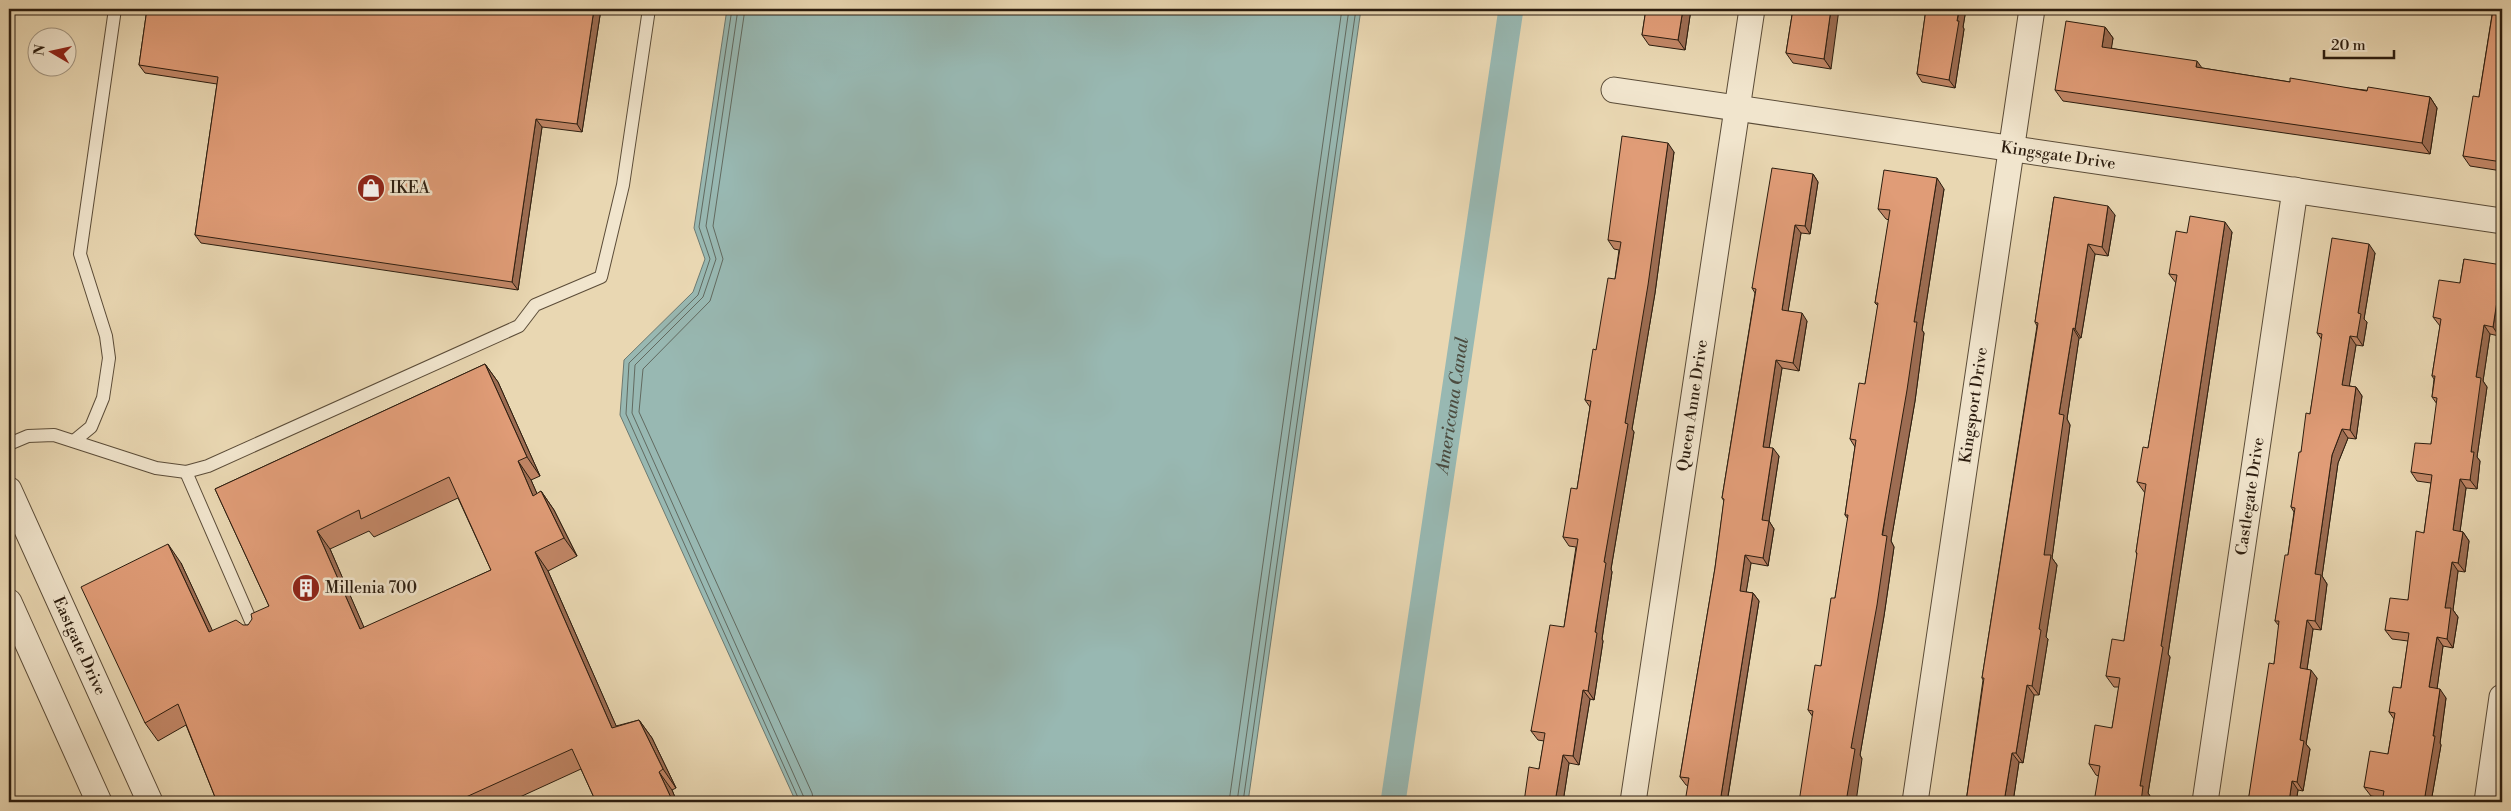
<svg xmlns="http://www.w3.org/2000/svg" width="2511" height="811" font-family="'Libre Bodoni',serif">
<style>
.water{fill:#98b8b2;stroke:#6d7a71}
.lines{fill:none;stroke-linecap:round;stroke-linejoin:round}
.shore{stroke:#626a60;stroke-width:1}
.canal{stroke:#98b8b2;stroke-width:25}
.service-casing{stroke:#5b4c38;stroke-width:14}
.minor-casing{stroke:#5b4c38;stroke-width:27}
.service{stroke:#f1e5cd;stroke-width:12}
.minor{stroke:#f1e5cd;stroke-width:25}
.wall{fill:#c18666;stroke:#2c1d0f;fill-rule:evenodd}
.shaded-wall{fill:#9d6d53;stroke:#2c1d0f}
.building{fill:#e09c77;stroke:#2c1d0f;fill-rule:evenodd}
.labels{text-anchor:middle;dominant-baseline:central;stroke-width:5;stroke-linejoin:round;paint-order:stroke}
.street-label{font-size:16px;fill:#2c1d0f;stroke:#f1e5cd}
.poi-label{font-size:16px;fill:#2c1d0f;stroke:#f1e5cd;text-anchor:start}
.water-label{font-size:18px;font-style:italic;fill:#4c4c40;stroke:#f1e5cd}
</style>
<rect width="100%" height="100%" fill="#e9d7b2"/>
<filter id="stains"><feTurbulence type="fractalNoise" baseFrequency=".004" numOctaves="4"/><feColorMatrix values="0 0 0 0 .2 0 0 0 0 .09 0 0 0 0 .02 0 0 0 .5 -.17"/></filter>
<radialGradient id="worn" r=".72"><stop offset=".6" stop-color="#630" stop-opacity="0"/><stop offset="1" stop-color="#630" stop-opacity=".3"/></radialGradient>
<polygon class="water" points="727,9 1361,9 1248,802 796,802 620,415 624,360 693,292 705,259 694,228"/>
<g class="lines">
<g class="shore">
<polyline points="732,9 699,227 710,259 698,295 629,363 626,414 800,802"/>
<polyline points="738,9 706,226 716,259 703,297 635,365 632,413 806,802"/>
<polyline points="745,9 713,226 723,259 710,301 643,369 639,412 812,793 814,802"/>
<polyline points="1229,802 1342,9"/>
<polyline points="1237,802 1349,9"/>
<polyline points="1243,802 1356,9"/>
</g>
<path class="canal" id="s1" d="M 1393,802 L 1511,9"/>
<defs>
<g id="service">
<polyline points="74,441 91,427 103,398 109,358 106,336 80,254 115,9"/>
<polyline points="9,444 28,436 54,435 156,468 186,472 208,466 519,326 535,305 601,277 623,185 649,9"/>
<polyline points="186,472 257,635"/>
</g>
<g id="minor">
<path id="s2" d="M 1614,90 L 2502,221"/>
<path id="s3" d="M 9,490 L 150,802"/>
<polyline points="9,602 99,802"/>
<path id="s4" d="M 1633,802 L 1752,9"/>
<path id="s5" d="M 1915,802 L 2032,9"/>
<path id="s6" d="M 2205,802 L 2295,190"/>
<polyline points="2487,802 2502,697"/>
</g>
</defs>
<use href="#service" class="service-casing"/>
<use href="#minor" class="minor-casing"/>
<use href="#service" class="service"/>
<use href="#minor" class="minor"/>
</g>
<g class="wall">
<polygon points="147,9 601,9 582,132 542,127 518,290 201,243 195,235 217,84 145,73 139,65"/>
<polygon points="1646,9 1691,9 1685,50 1649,45 1642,35"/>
<polygon points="1793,9 1831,69 1793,63 1786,53"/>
<polygon points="1926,9 1966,9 1963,27 1964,29 1955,88 1922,82 1917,74"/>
<polygon points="2487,9 2502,9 2502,171 2470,166 2463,156 2479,97 2492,15"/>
<polygon points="2105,27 2113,38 2111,48 2202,68 2290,82 2430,97 2437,108 2430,154 2063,101 2055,90"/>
<polygon points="1674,152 1655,293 1632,429 1634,432 1611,569 1612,572 1602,639 1603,641 1594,700 1590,699 1579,765 1569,763 1563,802 1524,802 1539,769 1544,741 1538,740 1531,731 1564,627 1576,547 1569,546 1563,537 1577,489 1590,407 1585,400 1596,350 1615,279 1619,250 1614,249 1608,240"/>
<polygon points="1813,174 1818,182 1810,234 1801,233 1788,311 1807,321 1799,371 1782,368 1769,448 1779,456 1769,521 1774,529 1768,566 1751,563 1746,592 1753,593 1759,601 1728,797 1735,802 1686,785 1680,777 1715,568 1724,501 1722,498 1755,293 1752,288"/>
<polygon points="1944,189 1922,330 1924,333 1915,401 1891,541 1894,547 1884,616 1860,755 1862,759 1813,717 1808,710 1821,666 1835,598 1848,519 1845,515 1855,447 1850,439 1865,384 1878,306 1875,303 1889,220 1886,219 1878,209"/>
<polygon points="2054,197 2115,215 2108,256 2095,254 2081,338 2079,338 2067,419 2070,425 2052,558 2057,565 2046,637 2048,639 2039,695 2034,695 2023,763 2019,762 2013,802 1966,802 1983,680 1982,678 2037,326 2035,322"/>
<polygon points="2232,232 2168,654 2170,657 2148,793 2150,796 2096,775 2089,764 2112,728 2119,687 2114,687 2106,676 2124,641 2137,555 2136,552 2145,493 2137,482 2148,448 2176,283 2169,274 2187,233"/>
<polygon points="2375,253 2364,319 2367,322 2363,346 2356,345 2349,386 2356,387 2362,396 2356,439 2348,438 2338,463 2322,576 2327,584 2321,630 2313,629 2307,669 2317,678 2306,744 2310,749 2303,791 2298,790 2296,802 2248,802 2274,664 2279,626 2275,621 2288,555 2294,512 2291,507 2301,452 2310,414 2322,340 2317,333"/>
<polygon points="2464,259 2499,336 2490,334 2483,381 2487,387 2477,457 2480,461 2477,489 2466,488 2460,531 2463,532 2469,541 2465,572 2458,571 2453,610 2458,617 2453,648 2443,646 2437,688 2446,698 2440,743 2441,745 2431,802 2382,802 2383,798 2371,796 2364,787 2388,754 2394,719 2389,712 2401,688 2408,641 2392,639 2385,630 2408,600 2424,533 2431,483 2417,481 2411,472 2431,444 2437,404 2432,397 2434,379 2432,376 2440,326 2433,317 2460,283"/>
<path d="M 485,364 L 498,382 L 540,476 L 531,480 L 537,494 L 541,491 L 554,510 L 577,556 L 548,571 L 616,726 L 639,720 L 652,738 L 676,788 L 672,790 L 677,802 L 596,802 L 581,769 L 509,802 L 217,802 L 186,725 L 158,741 L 145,723 L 181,563 L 212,631 L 248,625 L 269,606 L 215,489 ZM 458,498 L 491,570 L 364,628 L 330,549 L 369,531 L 374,537 Z"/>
</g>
<g class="shaded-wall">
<polygon points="594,9 601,9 582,132 577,124"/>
<polygon points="1683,9 1691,9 1685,50 1678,40"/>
<polygon points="1831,9 1839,9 1831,69 1824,59"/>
<polygon points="1959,9 1966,9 1963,27 1964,29 1955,88 1949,80"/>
<polygon points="2105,27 2113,38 2110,58 2102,47"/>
<polygon points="2197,61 2205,72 2196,67"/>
<polygon points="2430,97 2437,108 2430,154 2422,143"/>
<polygon points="536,119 542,127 518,290 512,282"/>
<polygon points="1668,143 1674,152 1655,293 1632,429 1634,432 1611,569 1612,572 1602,639 1603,641 1594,700 1588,691 1604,562 1625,423"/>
<polygon points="1813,174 1818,182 1810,234 1805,226"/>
<polygon points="1937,178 1944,189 1922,330 1924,333 1915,401 1891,541 1894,547 1884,616 1860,755 1862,759 1856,802 1846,802 1851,748 1914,322"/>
<polygon points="2108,206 2115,215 2108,256 2102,247"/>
<polygon points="2225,222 2232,232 2168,654 2170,657 2148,793 2150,796 2149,802 2141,802 2140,786 2161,646"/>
<polygon points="1795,225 1801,233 1787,318 1782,310"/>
<polygon points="2088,244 2095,254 2081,338 2075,329"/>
<polygon points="2369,244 2375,253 2364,319 2367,322 2363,346 2357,337 2358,313"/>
<polygon points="2502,269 2502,318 2499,336 2493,327"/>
<polygon points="1802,313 1807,321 1799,371 1793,363"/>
<polygon points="2484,325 2490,334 2483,381 2487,387 2477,457 2480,461 2477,489 2470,480 2471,452 2476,377"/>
<polygon points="2073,328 2079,338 2067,419 2070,425 2052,558 2057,565 2046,637 2048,639 2039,695 2032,686 2039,629 2044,555 2059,414"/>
<polygon points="2350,336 2356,345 2348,394 2342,385"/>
<polygon points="1776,360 1782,368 1768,455 1763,447"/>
<polygon points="485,364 498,382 540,476 527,457"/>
<polygon points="2356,387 2362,396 2356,439 2350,430"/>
<polygon points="2342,429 2348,438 2338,463 2322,576 2327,584 2321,630 2315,621 2315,574 2332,455"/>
<polygon points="1773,448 1779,456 1769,521 1774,529 1768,566 1763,558 1762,520"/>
<polygon points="518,461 531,480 546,514 533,496"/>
<polygon points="2460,479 2466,488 2459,539 2453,530"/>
<polygon points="541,491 554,510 577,556 564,538"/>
<polygon points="317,531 330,549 373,648 360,629"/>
<polygon points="2463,532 2469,541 2465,572 2458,563"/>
<polygon points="168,544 181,563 222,651 209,632"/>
<polygon points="535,552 548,571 625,746 612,728"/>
<polygon points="1745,555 1751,563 1745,599 1740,591"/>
<polygon points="2452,562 2458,571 2453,610 2458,617 2453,648 2447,639 2445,608"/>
<polygon points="1753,593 1759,601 1727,802 1721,796"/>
<polygon points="2307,620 2313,629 2306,676 2300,668"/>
<polygon points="2437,637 2443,646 2436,696 2429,687"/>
<polygon points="2311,670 2317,678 2306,744 2310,749 2303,791 2297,782 2300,740"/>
<polygon points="2027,685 2034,695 2023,763 2016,753"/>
<polygon points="2440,689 2446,698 2440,743 2441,745 2431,802 2424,802"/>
<polygon points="1583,690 1590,699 1579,765 1573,756"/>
<polygon points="639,720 652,738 676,788 663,769"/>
<polygon points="2012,753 2019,762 2013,802 2004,802"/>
<polygon points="1563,755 1569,763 1563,802 1555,802"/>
<polygon points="659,772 672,790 677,802 673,802"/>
<polygon points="2292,781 2298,790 2296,802 2289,802"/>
</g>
<g class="building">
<polygon points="147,9 594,9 577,124 536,119 512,282 195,235 218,77 139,65"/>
<polygon points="1646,9 1683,9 1678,40 1642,35"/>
<polygon points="1793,9 1831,9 1824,59 1786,53"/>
<polygon points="1926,9 1959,9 1957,21 1959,21 1949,80 1917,74"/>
<polygon points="2487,9 2502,9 2502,162 2463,156 2473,96 2479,97 2493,10"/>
<polygon points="2066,21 2105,27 2102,47 2197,61 2196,67 2290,82 2290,78 2367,91 2368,87 2430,97 2422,143 2055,90"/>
<polygon points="1622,136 1668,143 1648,285 1625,423 1628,424 1604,562 1606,563 1595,632 1597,633 1588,691 1583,690 1573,756 1563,755 1555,802 1524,802 1529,767 1539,769 1545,733 1531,731 1550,625 1564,627 1578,539 1563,537 1571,488 1577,489 1591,401 1585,400 1593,349 1596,350 1608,278 1615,279 1621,242 1608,240"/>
<polygon points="1772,168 1813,174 1805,226 1795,225 1782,310 1802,313 1793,363 1776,360 1763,447 1773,448 1762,520 1769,521 1763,558 1745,555 1740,591 1753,593 1721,796 1732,798 1731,802 1685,802 1689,778 1680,777 1715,568 1724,499 1722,498 1756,289 1752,288"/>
<polygon points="1884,170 1937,178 1914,322 1917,322 1907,390 1882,535 1887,536 1877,605 1851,748 1855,749 1846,802 1799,802 1813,711 1808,710 1815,665 1821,666 1831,598 1835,598 1848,515 1845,515 1856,440 1850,439 1859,383 1865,384 1878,303 1875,303 1890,210 1878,209"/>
<polygon points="2054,197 2108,206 2102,247 2088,244 2075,329 2073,328 2059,414 2064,415 2044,555 2051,555 2039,629 2041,630 2032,686 2027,685 2016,753 2012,753 2004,802 1966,802 1984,678 1982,678 2038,323 2035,322"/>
<polygon points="2190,216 2225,222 2161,646 2163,647 2140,786 2143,786 2141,802 2094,802 2100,766 2089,764 2095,725 2112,728 2120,678 2106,676 2112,639 2124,641 2137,553 2136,552 2146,484 2137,482 2143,447 2148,448 2177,275 2169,274 2176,231 2187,233"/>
<polygon points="2332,238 2369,244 2358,313 2361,314 2357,337 2350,336 2342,385 2356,387 2350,430 2342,429 2332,455 2315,574 2321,575 2315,621 2307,620 2300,668 2311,670 2300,740 2304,741 2297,782 2292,781 2289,802 2248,802 2269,663 2274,664 2279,621 2275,621 2285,555 2288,555 2295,508 2291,507 2299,452 2301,452 2306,413 2310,414 2322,334 2317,333"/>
<polygon points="2464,259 2502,265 2502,269 2493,327 2484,325 2476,377 2481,378 2471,452 2474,452 2470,480 2460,479 2453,530 2463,532 2458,563 2452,562 2445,608 2451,608 2447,639 2437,637 2429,687 2440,689 2433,736 2435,736 2424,802 2382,802 2384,791 2364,787 2370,751 2388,754 2395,713 2389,712 2393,687 2401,688 2409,633 2385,630 2390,598 2408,600 2416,531 2424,533 2432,475 2411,472 2415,443 2431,444 2437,398 2432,397 2435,376 2432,376 2441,319 2433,317 2439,280 2460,283"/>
<path d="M 485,364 L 527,457 L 518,461 L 533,496 L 541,491 L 564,538 L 535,552 L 612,728 L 639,720 L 663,769 L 659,772 L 673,802 L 596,802 L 572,749 L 455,802 L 217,802 L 178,704 L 145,723 L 81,587 L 168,544 L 209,632 L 236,620 L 243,625 L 248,625 L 252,619 L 251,614 L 269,606 L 215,489 ZM 449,477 L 491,570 L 360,629 L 317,531 L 359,510 L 361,519 Z"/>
</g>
<defs>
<symbol id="shop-disc" viewBox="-11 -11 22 22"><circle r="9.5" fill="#8f2418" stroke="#f1e5cd"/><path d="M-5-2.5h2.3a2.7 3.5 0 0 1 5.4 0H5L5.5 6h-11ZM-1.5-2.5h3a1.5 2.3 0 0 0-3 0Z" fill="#fff"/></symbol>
<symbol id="building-disc" viewBox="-11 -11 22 22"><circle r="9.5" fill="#8f2418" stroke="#f1e5cd"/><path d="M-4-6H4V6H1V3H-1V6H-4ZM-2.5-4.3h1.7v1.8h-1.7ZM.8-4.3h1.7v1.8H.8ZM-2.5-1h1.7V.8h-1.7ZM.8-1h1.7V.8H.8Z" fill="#fff"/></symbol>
</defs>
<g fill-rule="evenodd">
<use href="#shop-disc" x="355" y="172" width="32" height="32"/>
<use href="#building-disc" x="290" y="572" width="32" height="32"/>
</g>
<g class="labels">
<g class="street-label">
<text stroke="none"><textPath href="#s2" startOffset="449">Kingsgate Drive</textPath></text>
<text stroke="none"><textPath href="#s4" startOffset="401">Queen Anne Drive</textPath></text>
<text stroke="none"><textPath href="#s5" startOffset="401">Kingsport Drive</textPath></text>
<text stroke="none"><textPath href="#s6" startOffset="309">Castlegate Drive</textPath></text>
<text stroke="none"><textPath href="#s3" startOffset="171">Eastgate Drive</textPath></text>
</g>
<g class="poi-label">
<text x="390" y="188">IKEA</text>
<text x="325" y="588">Millenia 700</text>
</g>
<g class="water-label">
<text stroke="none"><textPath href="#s1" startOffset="401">Americana Canal</textPath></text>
</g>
</g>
<rect width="2511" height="811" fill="none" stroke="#e9d7b2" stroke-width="30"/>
<rect x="10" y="10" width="2491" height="791" fill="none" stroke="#2c1d0f" stroke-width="2.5"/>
<rect x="15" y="15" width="2481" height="781" fill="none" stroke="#2c1d0f"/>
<g transform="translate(52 52) rotate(279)"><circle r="24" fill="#f1e5cd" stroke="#a29581"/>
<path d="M0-4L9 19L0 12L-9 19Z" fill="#8f2418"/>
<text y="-8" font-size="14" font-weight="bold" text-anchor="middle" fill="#2c1d0f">N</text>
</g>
<path d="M2324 50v8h70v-8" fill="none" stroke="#2c1d0f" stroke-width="2.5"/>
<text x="2331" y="50" font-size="15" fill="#2c1d0f" stroke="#f1e5cd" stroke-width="4" paint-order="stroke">20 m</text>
<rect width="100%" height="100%" filter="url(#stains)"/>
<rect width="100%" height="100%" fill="url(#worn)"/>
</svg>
